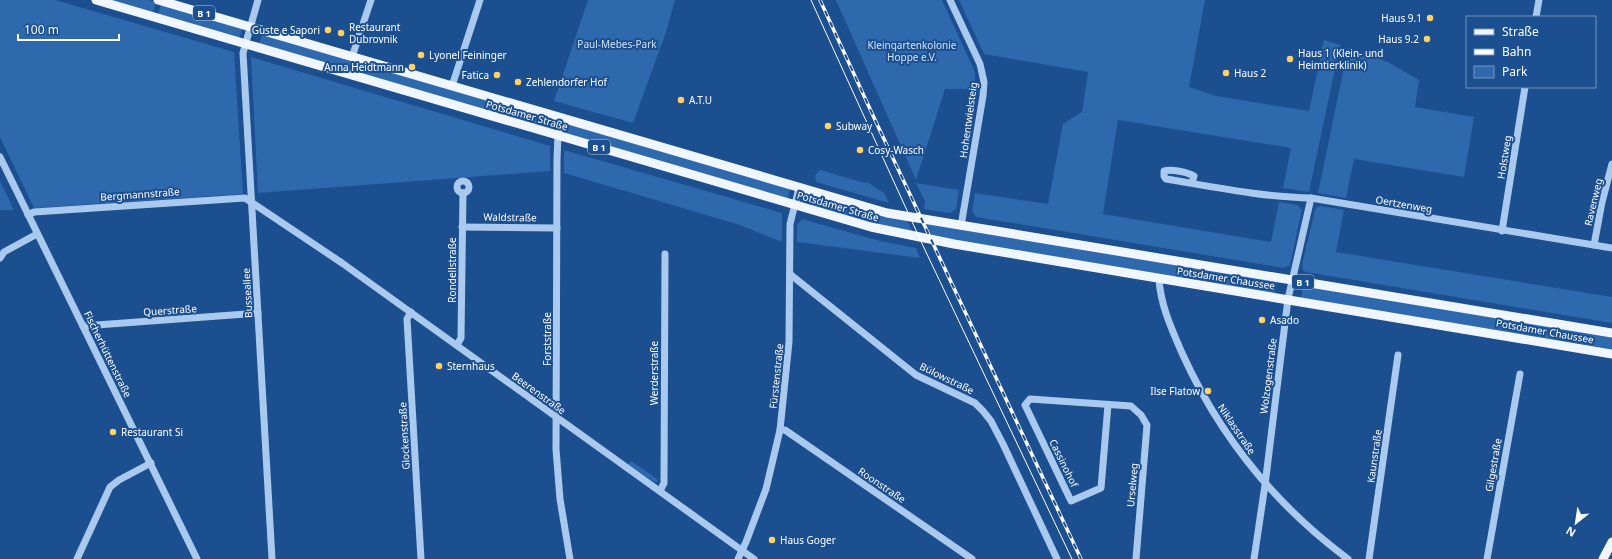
<svg xmlns="http://www.w3.org/2000/svg" width="1612" height="559" font-family="'Noto Sans',sans-serif">
<style>
.green{fill:#2e69ad}
.lines{fill:none;stroke-linecap:round;stroke-linejoin:round}
.minor{stroke:#a9c9ee;stroke-width:7}
.major{stroke:#f0f6ff;stroke-width:9}
.tram{stroke:#fff;stroke-width:1}
.rail-casing{stroke:#fff;stroke-width:3.5}
.rail{stroke:#1b4f8f;stroke-width:2;stroke-dasharray:6;stroke-linecap:butt}
.poi-dot{fill:#ffd166;stroke:#1b4f8f;stroke-width:1.5}
.labels{text-anchor:middle;dominant-baseline:central;stroke-width:4;stroke-linejoin:round;paint-order:stroke}
.shield{fill:#1b4f8f;stroke:#bbcadd;stroke-width:1}
.shield-label{font-size:9px;font-weight:bold;fill:#fff}
.poi-label{font-size:10px;fill:#fff;stroke:#1b4f8f;text-anchor:start}
.park-label{font-size:10px;fill:#cfe3fa;stroke:#1b4f8f}
.street-label{font-size:10px;fill:#fff;stroke:#1b4f8f}
</style>
<rect width="100%" height="100%" fill="#1b4f8f"/>
<g class="green">
<polygon points="0,0 55,0 234,52 243,194 34,208 0,137"/>
<polygon points="107,0 148,0 156,2 153,13"/>
<polygon points="588,0 675,0 666,32 633,123 554,101"/>
<polygon points="836,0 942,0 975,72 975,89 945,89 916,180"/>
<polygon points="959,0 1205,0 1189,87 1216,96 1309,111 1324,40 1340,45 1309,192 1283,188 1291,148 1118,120 1103,214 1271,242 1279,202 1298,205 1302,210 1301,214 1290,265 1284,268 976,217 972,211 975,193 1048,204 1063,124 1082,112 1088,72 984,54"/>
<polygon points="161,4 242,29 240,37 239,38 158,15"/>
<polygon points="262,34 554,120 556,121 554,130 259,45"/>
<polygon points="1348,48 1388,62 1419,80 1415,107 1474,117 1464,177 1354,159 1346,198 1318,193"/>
<polygon points="251,57 550,146 550,171 258,193"/>
<polygon points="568,124 790,189 788,198 565,133"/>
<polygon points="564,150 782,213 782,242 737,224 564,173"/>
<polygon points="820,170 865,183 867,182 884,193 889,203 816,182 815,175"/>
<polygon points="0,181 14,210 0,210"/>
<polygon points="916,183 959,190 956,209 950,213 924,209 925,202"/>
<polygon points="813,196 907,220 913,233 810,206"/>
<polygon points="1321,206 1344,210 1336,252 1612,297 1612,323 1306,272 1303,270 1302,265 1315,210 1317,207"/>
<polygon points="802,219 880,241 916,248 920,258 797,242 797,225"/>
<polygon points="926,223 1277,281 1275,294 933,237"/>
<polygon points="1303,286 1612,337 1612,349 1301,298"/>
<polygon points="631,461 657,479 658,481 656,483 628,464"/>
</g>
<g class="lines">
<g class="minor">
<polyline points="258,0 243,53 272,559"/>
<polyline points="950,0 980,64 984,82 983,96 961,226"/>
<polyline points="1536,17 1539,0"/>
<polyline points="352,57 371,0"/>
<polyline points="452,86 480,0"/>
<polyline points="563,119 558,135 557,159 556,449 560,499 570,559"/>
<polyline points="0,157 197,559"/>
<circle cx="463" cy="187" r="6"/>
<path d="M 1192,183 L 1194,176 C 1187,172 1172,169 1164,171 L 1164,176 L 1166,179 C 1214,187 1262,197 1311,198 L 1612,248"/>
<polyline points="28,215 34,212 245,198 342,263 754,559"/>
<polyline points="462,227 557,228"/>
<polyline points="1502,231 1525,87"/>
<polyline points="1594,245 1602,202 1612,164"/>
<polyline points="0,258 4,252 37,234"/>
<polyline points="791,275 916,375 975,403 983,411 991,421 1003,444 1057,559"/>
<path d="M 1159,278 C 1160,304 1172,330 1182,353 C 1220,437 1274,504 1348,559"/>
<polyline points="411,312 407,319 421,559"/>
<polyline points="83,326 258,313"/>
<polyline points="457,345 461,338 463,193"/>
<polyline points="1108,405 1101,488 1071,501 1025,405 1030,399 1131,406 1141,415 1147,425 1136,559"/>
<polyline points="780,430 785,430 972,559"/>
<polyline points="660,491 664,483 665,254"/>
<polyline points="77,559 110,487 119,480 151,463"/>
<polyline points="738,559 746,542 766,489 780,430 789,342 790,224 799,188"/>
<polyline points="1254,559 1265,485 1288,299 1311,198"/>
<polyline points="1369,559 1398,355"/>
<polyline points="1487,559 1520,374"/>
</g>
<g class="major">
<polyline points="96,0 871,227 954,244 1612,354"/>
<polyline points="158,0 887,213 1612,333"/>
<polyline points="1603,559 1612,542"/>
</g>
<polyline class="tram" points="811,0 925,250 1072,559"/>
<defs>
<polyline id="rail" points="820,0 876,122 1081,559"/>
</defs>
<use href="#rail" class="rail-casing"/>
<use href="#rail" class="rail"/>
</g>
<g class="poi-dot">
<circle cx="1430" cy="18" r="4"/>
<circle cx="328" cy="30" r="4"/>
<circle cx="341" cy="33" r="4"/>
<circle cx="1427" cy="39" r="4"/>
<circle cx="421" cy="55" r="4"/>
<circle cx="1290" cy="59" r="4"/>
<circle cx="412" cy="67" r="4"/>
<circle cx="1226" cy="73" r="4"/>
<circle cx="497" cy="75" r="4"/>
<circle cx="518" cy="82" r="4"/>
<circle cx="681" cy="100" r="4"/>
<circle cx="828" cy="126" r="4"/>
<circle cx="860" cy="150" r="4"/>
<circle cx="1262" cy="320" r="4"/>
<circle cx="439" cy="366" r="4"/>
<circle cx="1208" cy="391" r="4"/>
<circle cx="113" cy="432" r="4"/>
<circle cx="772" cy="540" r="4"/>
</g>
<g class="labels">
<g class="shield">
<rect x="193" y="6" width="22" height="14" rx="3"/>
<rect x="588" y="140" width="22" height="14" rx="3"/>
<rect x="1292" y="275" width="22" height="14" rx="3"/>
</g>
<g class="shield-label">
<text x="204" y="13">B 1</text>
<text x="599" y="147">B 1</text>
<text x="1303" y="282">B 1</text>
</g>
<g class="poi-label">
<text x="1422" y="18" text-anchor="end">Haus 9.1</text>
<text x="349" y="27">Restaurant<tspan x="349" dy="12">Dubrovnik</tspan></text>
<text x="320" y="30" text-anchor="end">Guste e Sapori</text>
<text x="1419" y="39" text-anchor="end">Haus 9.2</text>
<text x="1298" y="53">Haus 1 (Klein- und<tspan x="1298" dy="12">Heimtierklinik)</tspan></text>
<text x="429" y="55">Lyonel Feininger</text>
<text x="404" y="67" text-anchor="end">Anna Heidtmann</text>
<text x="1234" y="73">Haus 2</text>
<text x="489" y="75" text-anchor="end">Fatica</text>
<text x="526" y="82">Zehlendorfer Hof</text>
<text x="689" y="100">A.T.U</text>
<text x="836" y="126">Subway</text>
<text x="868" y="150">Cosy-Wasch</text>
<text x="1270" y="320">Asado</text>
<text x="447" y="366">Sternhaus</text>
<text x="1200" y="391" text-anchor="end">Ilse Flatow</text>
<text x="121" y="432">Restaurant Si</text>
<text x="780" y="540">Haus Goger</text>
</g>
<g class="park-label">
<text x="617" y="44">Paul-Mebes-Park</text>
<text x="912" y="45">Kleingartenkolonie<tspan x="912" dy="12">Hoppe e.V.</tspan></text>
</g>
<g class="street-label">
<text transform="translate(527 115) rotate(16)">Potsdamer Straße</text>
<text transform="translate(968 120) rotate(-82)">Hohentwielsteig</text>
<text transform="translate(1504 157) rotate(-81)">Holstweg</text>
<text transform="translate(140 194) rotate(-4)">Bergmannstraße</text>
<text transform="translate(1593 202) rotate(-77)">Ravenweg</text>
<text transform="translate(1404 204) rotate(10)">Oertzenweg</text>
<text transform="translate(838 206) rotate(16)">Potsdamer Straße</text>
<text transform="translate(510 217) rotate(1)">Waldstraße</text>
<text transform="translate(452 270) rotate(-90)">Rondellstraße</text>
<text transform="translate(1226 278) rotate(9)">Potsdamer Chaussee</text>
<text transform="translate(247 293) rotate(-93)">Busseallee</text>
<text transform="translate(170 310) rotate(-4)">Querstraße</text>
<text transform="translate(1545 331) rotate(10)">Potsdamer Chaussee</text>
<text transform="translate(547 339) rotate(-90)">Forststraße</text>
<text transform="translate(108 354) rotate(64)">Fischerhüttenstraße</text>
<text transform="translate(654 373) rotate(-90)">Werderstraße</text>
<text transform="translate(776 376) rotate(-84)">Fürstenstraße</text>
<text transform="translate(1268 376) rotate(-83)">Wolzogenstraße</text>
<text transform="translate(947 378) rotate(26)">Bülowstraße</text>
<text transform="translate(539 393) rotate(36)">Beerenstraße</text>
<text transform="translate(1237 429) rotate(56)">Niklasstraße</text>
<text transform="translate(404 436) rotate(-93)">Glockenstraße</text>
<text transform="translate(1374 456) rotate(-82)">Kaunstraße</text>
<text transform="translate(1064 463) rotate(64)">Cassinohof</text>
<text transform="translate(1493 465) rotate(-80)">Gilgestraße</text>
<text transform="translate(882 485) rotate(34)">Roonstraße</text>
<text transform="translate(1132 485) rotate(-85)">Urselweg</text>
</g>
</g>
<rect x="1466" y="16" width="130" height="72" fill="#1b4f8f" stroke="#7695bc"/>
<rect x="1474" y="29" width="20" height="6" fill="#f0f6ff" stroke="#7695bc"/>
<text x="1502" y="36" font-size="12" fill="#ffffff">Straße</text>
<rect x="1474" y="49" width="20" height="6" fill="#ffffff" stroke="#7695bc"/>
<text x="1502" y="56" font-size="12" fill="#ffffff">Bahn</text>
<rect x="1474" y="66" width="20" height="12" fill="#2e69ad" stroke="#7695bc"/>
<text x="1502" y="76" font-size="12" fill="#ffffff">Park</text>
<g transform="translate(1576 523) rotate(210)" stroke="#1b4f8f" stroke-width="3" paint-order="stroke">
<path d="M0-3L7 15L0 10L-7 15Z" fill="#ffffff"/>
<text y="-6" font-size="11" font-weight="bold" text-anchor="middle" fill="#ffffff">N</text>
</g>
<path d="M18 34v6h101v-6" fill="none" stroke="#ffffff" stroke-width="2"/>
<text x="24" y="34" font-size="12" fill="#ffffff" stroke="#1b4f8f" stroke-width="3" paint-order="stroke">100 m</text>
</svg>
